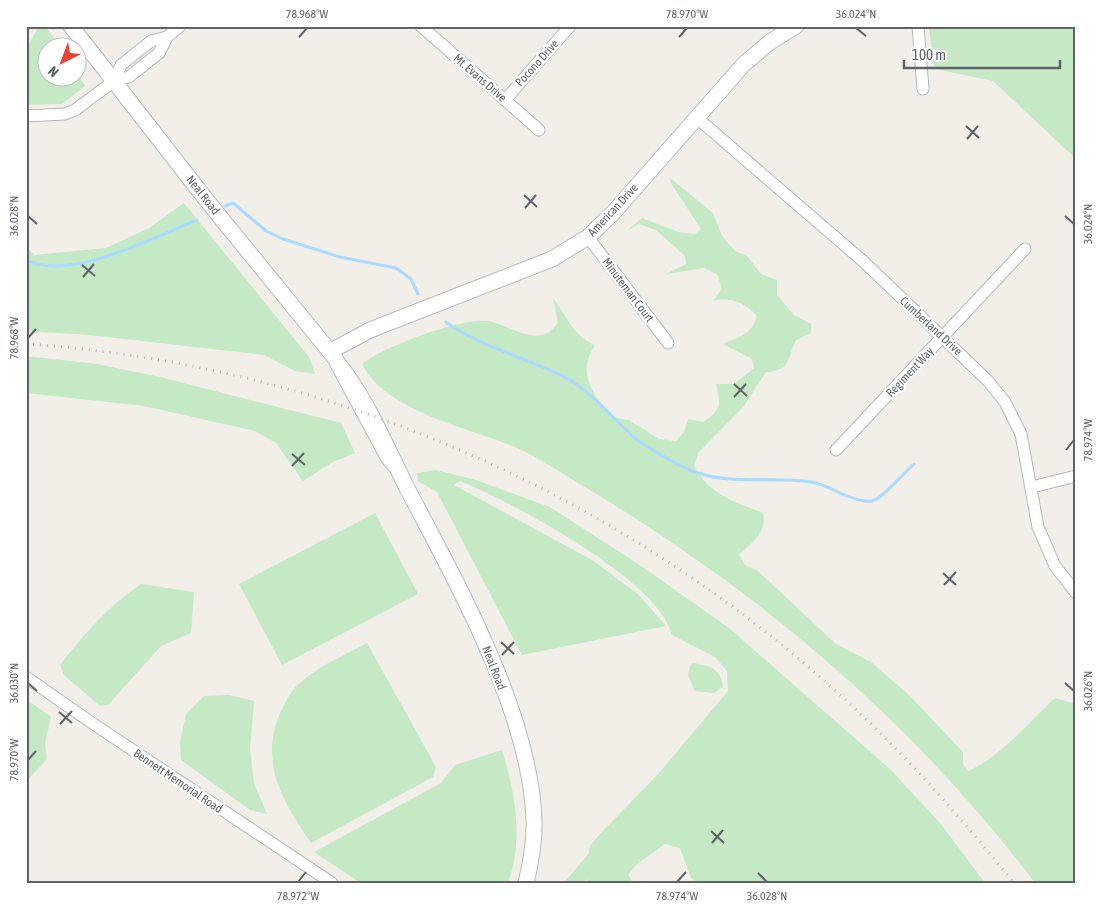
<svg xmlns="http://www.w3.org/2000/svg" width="1102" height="909" font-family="'Asap Condensed',sans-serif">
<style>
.green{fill:#c5e8c5}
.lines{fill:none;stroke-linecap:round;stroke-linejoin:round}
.stream{stroke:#aadaff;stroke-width:3}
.street-casing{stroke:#b5b8bc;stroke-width:13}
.secondary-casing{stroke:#b6babf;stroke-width:17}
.street{stroke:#fff;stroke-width:11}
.secondary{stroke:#fff;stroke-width:15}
.rail{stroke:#b6b7b8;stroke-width:3;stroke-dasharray:1 6;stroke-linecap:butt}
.ticks{fill:none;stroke:#5f6368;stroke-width:2}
.labels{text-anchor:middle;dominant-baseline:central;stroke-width:4.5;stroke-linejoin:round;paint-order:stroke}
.street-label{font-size:12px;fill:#5f6368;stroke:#fff}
.neatline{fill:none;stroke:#5f6368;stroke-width:2}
.ticks-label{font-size:12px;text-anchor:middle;fill:#5f6368}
</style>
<rect width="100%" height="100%" fill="#f1efe8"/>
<g class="green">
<polygon points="39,26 45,26 60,47 48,48 48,78 78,78 78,75 85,86 62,104 26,105 26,49"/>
<polygon points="929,26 1076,26 1076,159 993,81 936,69 933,64"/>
<path d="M 669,177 L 713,213 L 722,236 L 735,251 L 747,256 L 761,274 L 777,280 L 777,295 L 794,315 L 811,324 L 811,333 L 796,340 C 787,358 791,371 766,372 L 744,406 L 699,452 L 694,465 C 709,495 733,501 763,513 C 767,533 752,543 739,555 L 745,565 L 758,571 L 836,644 L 871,662 L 908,694 L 963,752 L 963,764 L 968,771 C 1000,758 1029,721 1055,698 L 1076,704 L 1076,883 L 1035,883 C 913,721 756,589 583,486 C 561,473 538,457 515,447 C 470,428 386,412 362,364 C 382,347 462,317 488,321 C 504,324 525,338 540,335 C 549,334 553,329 558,322 L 553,298 C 567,316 573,336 595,345 C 576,374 593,392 611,417 L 629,420 L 659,439 L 676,441 L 684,432 L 688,419 L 703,422 C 722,410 721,405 716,384 L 734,384 L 754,368 L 752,359 L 723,344 C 740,336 751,336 757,316 C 743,301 733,298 713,300 C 723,291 722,286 717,274 L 704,268 L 666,274 L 686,264 L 685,256 L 656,230 L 639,224 L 627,231 L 642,218 L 678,232 L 695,234 L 701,229 L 672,185 Z"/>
<polygon points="184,203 309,357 315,374 295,371 264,355 90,335 26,331 26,246 34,255 106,248 149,228"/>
<polygon points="26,356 97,364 160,377 341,423 355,453 333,462 303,481 276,443 255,431 144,406 26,393"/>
<path d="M 436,470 L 476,480 L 550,507 L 638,564 L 729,628 L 890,769 L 940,823 L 985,883 L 697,883 L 691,878 L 680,848 L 665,844 L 636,865 L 628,875 L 633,883 L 586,883 L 588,878 L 584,883 L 564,883 L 589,853 L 590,846 L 599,835 L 659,773 L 728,691 L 727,671 L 715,657 L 672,635 C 659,580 512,502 460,481 L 454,485 L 592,560 L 638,594 L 666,626 L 522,655 L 437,492 L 418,481 L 417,473 Z"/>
<polygon points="375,513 418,594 282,665 239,584"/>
<path d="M 141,584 L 194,592 L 191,633 L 161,646 L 108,705 L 100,706 L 64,675 L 60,665 C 84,634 109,606 141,584 Z"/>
<path d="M 367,643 L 436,767 L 433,777 L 311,843 C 283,802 259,763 280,713 C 286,701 291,690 301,682 C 320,665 345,655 367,643 Z"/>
<path d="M 694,663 C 712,667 720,668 723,687 L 714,693 L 695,691 L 688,675 L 690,665 Z"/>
<polygon points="229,695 254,701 250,749 254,783 267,814 250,810 181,760 180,743 186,714 204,696"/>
<polygon points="26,699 51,717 45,743 47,759 26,782"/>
<path d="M 502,750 C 515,793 524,839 508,883 L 361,883 L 314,852 L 441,783 L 455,765 Z"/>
</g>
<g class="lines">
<g class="stream">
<polyline points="225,206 233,203 266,231 283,239 340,257 396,268 411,279 418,294"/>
<path d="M 26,260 C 70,282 155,237 197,220"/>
<path d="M 446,322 C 484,350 533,358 573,382 C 600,400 612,418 635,438 C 646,447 684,469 698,473 C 734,485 773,476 811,482 C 823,484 832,489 842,494 C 850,497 863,503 872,501 C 882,499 905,472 914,464"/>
</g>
<defs>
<g id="street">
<polyline points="421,26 539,130"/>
<polyline points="918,26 923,89"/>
<polyline points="114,81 121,65 151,41 167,37 180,26"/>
<polyline points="505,100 570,26"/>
<polyline points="26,116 65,114 75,110 114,81 129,77 159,53 167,37"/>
<polyline points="696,117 864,262 988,381 1005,402 1021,434 1038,527 1055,566 1076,593"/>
<polyline points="588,237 668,343"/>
<polyline points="836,450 1025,249"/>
<polyline points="1032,487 1076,476"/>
<polyline points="26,677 92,723 332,883"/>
</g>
<g id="secondary">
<polyline points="71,26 208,202 335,358"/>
<polyline points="331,351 370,330 552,259 588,237 613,213 744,64 770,42 796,26"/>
<path d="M 398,469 L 388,457 L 337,362 C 368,400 386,447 408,490 C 457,583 530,713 534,819 C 535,841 531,862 526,883"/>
</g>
</defs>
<use href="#street" class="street-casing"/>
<use href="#secondary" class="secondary-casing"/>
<use href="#street" class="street"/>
<use href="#secondary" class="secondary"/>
<path class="rail" d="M 26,344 C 317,363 600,485 819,676 C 890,738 954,809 1014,883"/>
</g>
<path class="ticks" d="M 856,28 L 866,36M 299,37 L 307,28M 679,37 L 687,28M 966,126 L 979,138M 967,139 L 978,126M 524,195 L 537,207M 525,208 L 536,195M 28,216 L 37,224M 1065,216 L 1074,224M 82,265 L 95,276M 83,277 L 94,264M 28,338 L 36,329M 734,384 L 747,396M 734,397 L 746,384M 1066,450 L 1074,440M 292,454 L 305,465M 292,466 L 304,453M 943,573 L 956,585M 944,585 L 956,572M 501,642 L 514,654M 502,655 L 514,642M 28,683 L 37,691M 1065,683 L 1074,691M 59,712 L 72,723M 60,724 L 72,711M 28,760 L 36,751M 711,831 L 724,843M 712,843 L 723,830M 758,873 L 767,882M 298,882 L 306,872M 677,882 L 686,872"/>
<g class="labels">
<g class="street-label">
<text transform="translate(537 63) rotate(-48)">Pocono Drive</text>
<text transform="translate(480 78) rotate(41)">Mt. Evans Drive</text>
<text transform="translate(203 195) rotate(52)">Neal Road</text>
<text transform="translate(613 210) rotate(-47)">American Drive</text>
<text transform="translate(628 290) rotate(53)">Minuteman Court</text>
<text transform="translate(931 326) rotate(43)">Cumberland Drive</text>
<text transform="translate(910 372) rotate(-47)">Regiment Way</text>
<text transform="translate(494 668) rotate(69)">Neal Road</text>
<text transform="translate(178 781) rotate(34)">Bennett Memorial Road</text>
</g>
</g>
<rect width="1102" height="909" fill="none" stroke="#ffffff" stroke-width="55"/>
<g transform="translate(62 62) rotate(222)"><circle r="24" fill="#ffffff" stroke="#bfc1c3"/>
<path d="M0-4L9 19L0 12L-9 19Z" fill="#ea4335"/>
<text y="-8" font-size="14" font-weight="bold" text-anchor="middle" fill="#5f6368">N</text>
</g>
<path d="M904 60v8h156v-8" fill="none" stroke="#5f6368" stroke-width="2.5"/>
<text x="912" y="60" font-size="15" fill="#5f6368" stroke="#ffffff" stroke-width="4" paint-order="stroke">100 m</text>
<rect x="28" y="28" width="1046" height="854" class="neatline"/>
<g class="ticks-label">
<text x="307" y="18">78.968°W</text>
<text x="687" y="18">78.970°W</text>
<text x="856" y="18">36.024°N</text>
<text transform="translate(14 216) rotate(-90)" y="4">36.028°N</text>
<text transform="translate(1088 224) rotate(-90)" y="4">36.024°N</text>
<text transform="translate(14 338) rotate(-90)" y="4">78.968°W</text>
<text transform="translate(1088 440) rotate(-90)" y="4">78.974°W</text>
<text transform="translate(14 683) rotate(-90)" y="4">36.030°N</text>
<text transform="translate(1088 691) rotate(-90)" y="4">36.026°N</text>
<text transform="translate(14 760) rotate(-90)" y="4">78.970°W</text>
<text x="298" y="900">78.972°W</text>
<text x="677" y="900">78.974°W</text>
<text x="767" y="900">36.028°N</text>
</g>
</svg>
